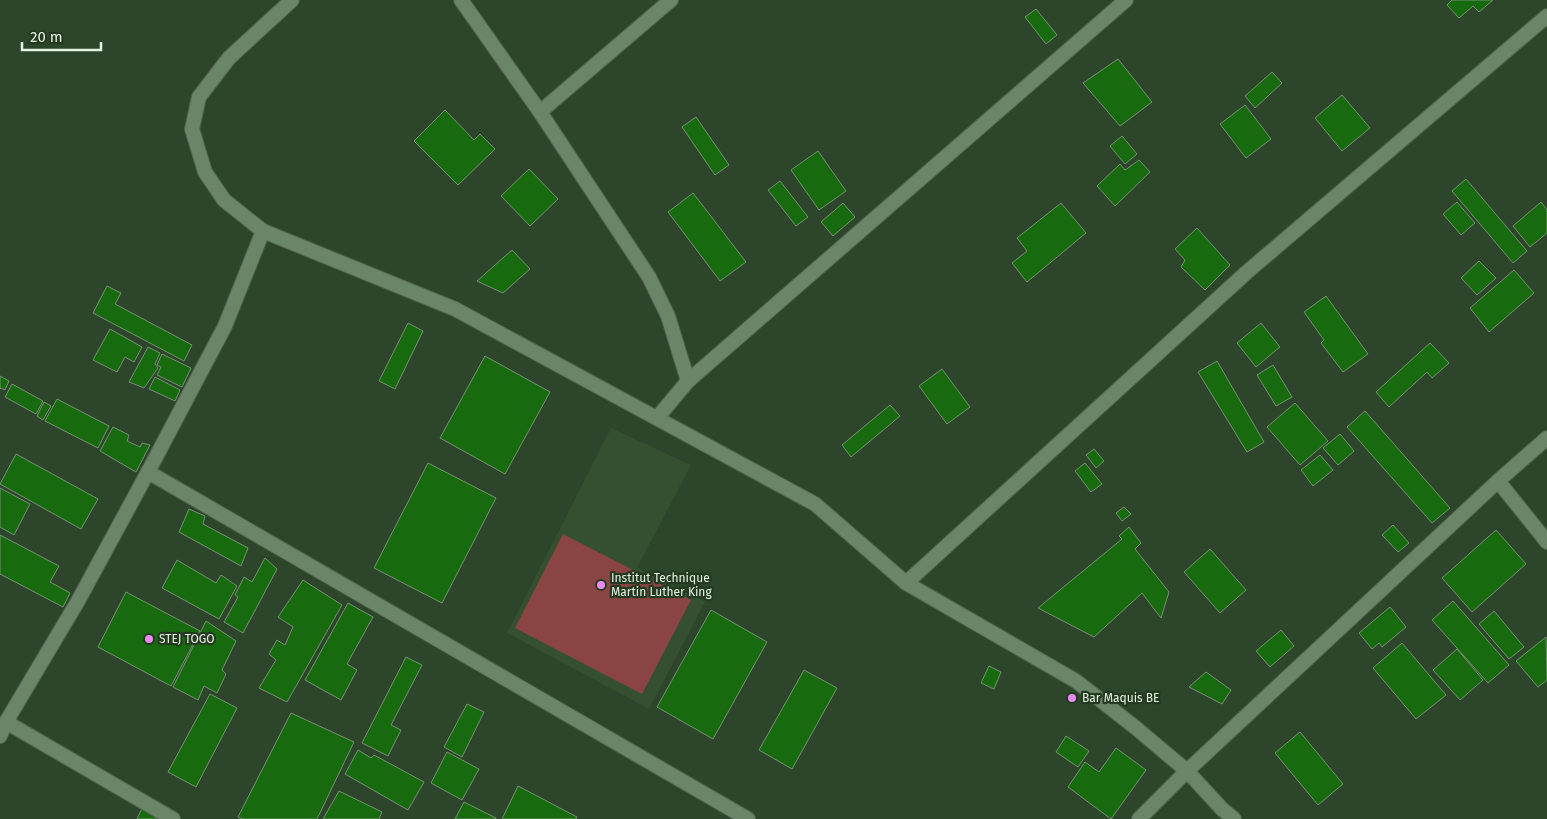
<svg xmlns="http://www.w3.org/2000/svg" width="1547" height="819" font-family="'Fira Sans',sans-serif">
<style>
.built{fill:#345030}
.green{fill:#894443}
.building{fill:#176a0e;stroke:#779174}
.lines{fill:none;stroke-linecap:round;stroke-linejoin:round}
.minor-casing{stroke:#4f634d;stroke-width:16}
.minor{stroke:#6b8568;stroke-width:14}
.poi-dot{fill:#ec8cfb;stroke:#233a20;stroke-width:2}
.labels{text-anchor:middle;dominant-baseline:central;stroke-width:4.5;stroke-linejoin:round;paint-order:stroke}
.poi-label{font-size:12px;fill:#e5f3e3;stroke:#233a20;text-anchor:start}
</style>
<rect width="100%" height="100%" fill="#2d452a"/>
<polygon class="built" points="611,428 691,465 637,568 705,602 649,709 507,633"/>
<polygon class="green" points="563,534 691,600 642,694 515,628"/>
<g class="building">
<polygon points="1452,0 1493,0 1479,12 1473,6 1459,18 1447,5"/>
<polygon points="1036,9 1057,35 1046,44 1025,17"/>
<polygon points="1118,59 1152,102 1120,126 1083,83"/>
<polygon points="1272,72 1282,83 1255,108 1245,96"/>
<polygon points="1342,95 1370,128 1342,151 1315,118"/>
<polygon points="1245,105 1271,139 1246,158 1220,124"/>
<polygon points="445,110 474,140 480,134 495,149 458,185 414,141"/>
<polygon points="696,117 729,165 715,175 682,127"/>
<polygon points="1122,136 1137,154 1125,164 1110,146"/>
<polygon points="818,151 846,191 819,210 791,170"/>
<polygon points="1139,160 1150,172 1115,206 1097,186 1120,164 1125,170"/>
<polygon points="529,169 558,199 530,226 501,196"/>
<polygon points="1466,179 1527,251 1513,263 1452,191"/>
<polygon points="780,181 808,217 796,226 768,190"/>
<polygon points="693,193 746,262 720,281 668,212"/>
<polygon points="1457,202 1475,223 1461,235 1443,214"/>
<polygon points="1541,202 1547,210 1547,233 1530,247 1513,226"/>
<polygon points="843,203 855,217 833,236 821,222"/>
<polygon points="1061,203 1086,233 1027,282 1012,263 1027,251 1017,238"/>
<polygon points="1197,228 1230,265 1205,290 1181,267 1185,260 1175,249"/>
<polygon points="512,250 530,269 503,293 477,281"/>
<polygon points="1479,261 1496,278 1477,295 1461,278"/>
<polygon points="1514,270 1534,293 1489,332 1470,308"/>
<polygon points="107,286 121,293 115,304 192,345 184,361 93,313"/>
<polygon points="1326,296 1368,354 1343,372 1321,343 1324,340 1304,312"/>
<polygon points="408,323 423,331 395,389 379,381"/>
<polygon points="1261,323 1280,347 1256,367 1237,343"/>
<polygon points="110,329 142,347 134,362 125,357 117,372 93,360"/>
<polygon points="1430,343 1449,363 1432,378 1427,372 1389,407 1376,392"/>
<polygon points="148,347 160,353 155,364 158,368 144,388 129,382"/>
<polygon points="162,354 191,368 182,387 157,375 161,367 157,365"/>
<polygon points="485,356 550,392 505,474 440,438"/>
<polygon points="1217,361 1264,442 1247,452 1198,372"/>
<polygon points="1273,365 1292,397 1276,406 1257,375"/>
<polygon points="942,369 970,407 947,424 919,386"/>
<polygon points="0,376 9,381 5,390 1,388 0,389"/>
<polygon points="155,377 180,390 175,401 149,389"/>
<polygon points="12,384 43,401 36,414 5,397"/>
<polygon points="57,399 109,426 98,448 45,421"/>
<polygon points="44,402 51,406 43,420 37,416"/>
<polygon points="1295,403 1328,441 1300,465 1267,427"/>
<polygon points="890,405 900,416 851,457 842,445"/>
<polygon points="1365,411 1450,508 1432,523 1347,427"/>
<polygon points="113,427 129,435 127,441 140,447 142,443 150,445 136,472 100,451"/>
<polygon points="1340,434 1354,451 1338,465 1323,448"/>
<polygon points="1094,449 1104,461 1096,468 1086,455"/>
<polygon points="16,454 98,499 81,529 0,484"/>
<polygon points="1320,455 1333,470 1313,486 1301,470"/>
<polygon points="428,463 496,498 442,603 374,568"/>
<polygon points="1085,463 1102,484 1091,492 1075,471"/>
<polygon points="0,488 30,504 14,535 0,527"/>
<polygon points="1124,507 1131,514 1122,521 1116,513"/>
<polygon points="189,509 205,516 203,524 248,548 241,566 179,532"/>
<polygon points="1393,525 1409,543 1398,552 1382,535"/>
<polygon points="1129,527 1141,543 1135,549 1169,592 1161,618 1142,593 1094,637 1038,608 1122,539 1119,536"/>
<polygon points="1496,530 1526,564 1472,612 1442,578"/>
<polygon points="0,535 59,566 50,582 70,593 63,607 0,574"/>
<polygon points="1210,549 1246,590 1220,613 1184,572"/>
<polygon points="265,558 277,569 243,633 224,622 238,597 235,595 244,577 252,582"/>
<polygon points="177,560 216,583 221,575 237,586 219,619 162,588"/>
<polygon points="303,580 342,605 287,702 259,688 276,660 269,654 277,640 285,645 293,627 278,617"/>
<polygon points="126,592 200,631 171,686 98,647"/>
<polygon points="1453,601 1509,665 1488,683 1432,620"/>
<polygon points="348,603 373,617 347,664 357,670 341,700 305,680"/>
<polygon points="1390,607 1406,627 1382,647 1379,643 1372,649 1359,633"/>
<polygon points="711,610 767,642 713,739 657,707"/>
<polygon points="1494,611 1524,647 1509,659 1479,624"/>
<polygon points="206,621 236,641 222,670 226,674 217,693 204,686 198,700 173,687"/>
<polygon points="1281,630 1294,646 1270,667 1256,651"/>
<polygon points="1546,637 1547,680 1538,687 1516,661"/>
<polygon points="1402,643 1446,695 1416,719 1373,668"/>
<polygon points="1457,649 1483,680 1460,700 1433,670"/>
<polygon points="406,657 422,665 391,725 401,730 388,756 362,743"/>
<polygon points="989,666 1001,672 994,689 981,683"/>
<polygon points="804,670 837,688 792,769 759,750"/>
<polygon points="1206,672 1231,690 1222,704 1189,687"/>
<polygon points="210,694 237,708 196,787 168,772"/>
<polygon points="467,704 484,712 462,757 444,747"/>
<polygon points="291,713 354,742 317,819 243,819 238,817"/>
<polygon points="1300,732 1343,784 1318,805 1275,753"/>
<polygon points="1066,736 1089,751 1078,767 1056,752"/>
<polygon points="1116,748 1146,770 1111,819 1068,787 1085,762 1099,772"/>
<polygon points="358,750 371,758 374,755 424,782 408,810 345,774"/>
<polygon points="447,752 479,769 462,800 431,783"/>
<polygon points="518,786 577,817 576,819 502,819"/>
<polygon points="339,791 382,812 379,819 323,819"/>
<polygon points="464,802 496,818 496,819 455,819"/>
<polygon points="142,808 162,819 137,819"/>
</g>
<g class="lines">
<defs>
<g id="minor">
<polyline points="461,0 540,112 649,277 668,316 688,381"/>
<polyline points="540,112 671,0"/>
<polyline points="263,231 455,309 815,504 906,583 1076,681 1136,728 1187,771 1222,809 1234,819"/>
<polyline points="657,418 688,381 1126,0"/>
<polyline points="148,472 748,819"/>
<polyline points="1498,481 1547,542"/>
<polyline points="906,583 1247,272 1547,16"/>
<polyline points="6,722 173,819"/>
<polyline points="0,736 6,722 78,601 148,472 225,326 263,231 224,200 205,172 192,129 199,97 229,58 292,0"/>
<polyline points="1139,819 1187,771 1498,481 1547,438"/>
</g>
</defs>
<use href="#minor" class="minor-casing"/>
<use href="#minor" class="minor"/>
</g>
<g class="poi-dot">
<circle cx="601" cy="585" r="5"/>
<circle cx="149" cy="639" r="5"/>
<circle cx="1072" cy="698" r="5"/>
</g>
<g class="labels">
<g class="poi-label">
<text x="611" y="578">Institut Technique<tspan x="611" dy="14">Martin Luther King</tspan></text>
<text x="159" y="639">STEJ TOGO</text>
<text x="1082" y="698">Bar Maquis BE</text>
</g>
</g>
<path d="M22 42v8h79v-8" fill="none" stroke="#e5f3e3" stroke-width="2.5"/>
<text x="30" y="42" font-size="15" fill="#e5f3e3" stroke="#233a20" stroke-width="4" paint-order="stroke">20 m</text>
</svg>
